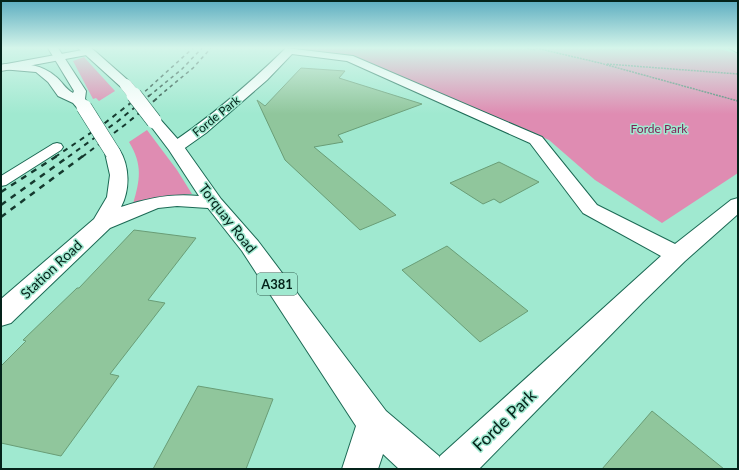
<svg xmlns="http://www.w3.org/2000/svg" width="739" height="470" font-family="Lato,sans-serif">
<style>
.green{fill:#df8cb2}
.building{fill:#90c69c;stroke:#699d76}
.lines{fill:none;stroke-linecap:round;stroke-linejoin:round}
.lane-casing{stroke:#1b6954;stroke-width:2}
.street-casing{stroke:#1b6954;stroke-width:2}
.primary-casing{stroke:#1b6954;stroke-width:2}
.path{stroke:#528675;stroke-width:1.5;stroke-dasharray:2 1;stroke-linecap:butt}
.lane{fill:#fff;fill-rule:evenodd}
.street{fill:#fff;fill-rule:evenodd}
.primary{fill:#fff;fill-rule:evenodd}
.rail-far2{stroke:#15392e;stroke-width:1.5;stroke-dasharray:3.5 3.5;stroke-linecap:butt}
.rail-far1{stroke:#15392e;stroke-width:2;stroke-dasharray:5 5;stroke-linecap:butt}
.rail{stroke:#15392e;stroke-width:2.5;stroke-dasharray:6 6;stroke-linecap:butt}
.primary-bridge-far1-casing{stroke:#1b6954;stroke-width:12;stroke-linecap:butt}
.primary-bridge-casing{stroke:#1b6954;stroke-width:16;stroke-linecap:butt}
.primary-bridge-far1{stroke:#fff;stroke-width:12}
.primary-bridge{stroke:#fff;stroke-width:15}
.labels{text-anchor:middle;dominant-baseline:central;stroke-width:3;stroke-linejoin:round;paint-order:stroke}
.far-street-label{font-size:12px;fill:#04231a;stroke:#a0e9d0}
.far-park-label{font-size:12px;fill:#811f55;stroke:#a0e9d0}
.shield{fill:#a0e9d0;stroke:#335e51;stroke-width:1}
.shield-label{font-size:13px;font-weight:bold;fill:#04231a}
.street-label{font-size:14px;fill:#04231a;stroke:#a0e9d0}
.near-street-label{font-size:17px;fill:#04231a;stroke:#a0e9d0}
</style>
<rect width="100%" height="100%" fill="#a0e9d0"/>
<g class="green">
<polygon points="304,48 717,48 738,54 738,173 662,223 595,180 549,140 361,60 307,51"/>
<polygon points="84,57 115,91 99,101 96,98 93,99 73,61"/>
<path d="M 147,130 L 177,170 L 192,194 L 172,196 L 133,204 C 140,180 143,165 129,142 Z"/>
</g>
<g class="building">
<polygon points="301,68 345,71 339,78 422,104 338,135 343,142 314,147 396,215 360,230 285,160 257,100 265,106"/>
<polygon points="499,162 539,182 500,203 494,199 483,204 450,183"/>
<polygon points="134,230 196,238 148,300 165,303 110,374 119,376 61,456 1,443 1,366 26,341 23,340 77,288 79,288"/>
<polygon points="447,246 528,311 480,342 402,270"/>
<polygon points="198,386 273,399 246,469 153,469"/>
<polygon points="652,411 724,469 602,469"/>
</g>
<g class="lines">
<defs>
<polygon id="lane" points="57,143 61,144 63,147 61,150 6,185 1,186 1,176 53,144"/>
<g id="street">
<path d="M 286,48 L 353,56 L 542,137 L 597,205 L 675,244 L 731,200 L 738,198 L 738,214 L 685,261 L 643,302 L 479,469 L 435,469 L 440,456 L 661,256 L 583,213 L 530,143 L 347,61 L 292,54 L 267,80 L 206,133 L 182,150 L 176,152 L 170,150 L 168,147 L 170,144 C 212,116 250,83 286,48 Z"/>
<polygon points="729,48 738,48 738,53"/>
<polygon points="88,49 93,52 92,54 1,71 1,65"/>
</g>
<g id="primary">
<path d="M 48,48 L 58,48 L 86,91 L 85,99 L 91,107 L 89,110 L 84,111 L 79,110 L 73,103 L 58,96 L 48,82 L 36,72 L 1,69 L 1,65 L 5,64 C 24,64 40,63 55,76 C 62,81 65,89 73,93 L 74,91 Z"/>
<polygon points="78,48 91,48 96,52 130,82 132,85 130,88 122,88"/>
<path d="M 154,117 L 159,118 L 182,144 L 221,199 L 258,241 L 386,411 L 439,456 L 444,469 L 399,469 L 383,454 L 378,469 L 342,469 L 356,426 L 242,251 L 208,208 L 177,206 L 158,208 L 110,228 L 11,323 L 1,326 L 1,299 L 94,219 L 107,197 L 110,175 L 105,153 L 107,149 L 113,148 L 119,149 C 130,166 130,190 121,207 C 147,198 172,193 199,196 L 169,150 L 147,121 L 149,118 Z"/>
</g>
</defs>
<use href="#lane" class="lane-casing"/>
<use href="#street" class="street-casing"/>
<use href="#primary" class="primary-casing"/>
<g class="path">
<polyline points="527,48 536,50"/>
<polyline points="536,48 600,63 738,101"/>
<polyline points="607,64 738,74"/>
</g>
<use href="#lane" class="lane"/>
<use href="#street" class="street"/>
<use href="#primary" class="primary"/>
<g class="rail-far2">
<polyline points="140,96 193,48"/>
<polyline points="149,96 182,69 202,48"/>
<polyline points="159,96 193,68 211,48"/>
</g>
<g class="rail-far1">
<polyline points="55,157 101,126 141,95"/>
<polyline points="68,157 118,121 150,95"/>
<polyline points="82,157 126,124 161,95"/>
</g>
<g class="rail">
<polyline points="1,192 57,156"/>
<polyline points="1,205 69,156"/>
<polyline points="1,217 83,156"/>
</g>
<defs>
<polyline id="primary-bridge-far1" points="126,85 135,96"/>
<g id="primary-bridge">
<polyline points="134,95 154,121"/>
<polyline points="84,107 113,153"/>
</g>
</defs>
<use href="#primary-bridge-far1" class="primary-bridge-far1-casing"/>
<use href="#primary-bridge" class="primary-bridge-casing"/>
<use href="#primary-bridge-far1" class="primary-bridge-far1"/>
<use href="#primary-bridge" class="primary-bridge"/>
</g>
<linearGradient id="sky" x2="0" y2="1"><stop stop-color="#5cadc0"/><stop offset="0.42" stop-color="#d4f5ea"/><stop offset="1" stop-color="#d4f5ea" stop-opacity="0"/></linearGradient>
<rect width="739" height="114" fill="url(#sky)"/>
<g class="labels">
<g class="far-street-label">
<text transform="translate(216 116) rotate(-39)">Forde Park</text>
</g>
<g class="far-park-label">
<text x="659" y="128">Forde Park</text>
</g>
<rect class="shield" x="257" y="273" width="40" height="22" rx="3"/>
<g class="shield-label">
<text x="277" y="284">A381</text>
</g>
<g class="street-label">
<text transform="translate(228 218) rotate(52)">Torquay Road</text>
<text transform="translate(51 269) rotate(-43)">Station Road</text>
</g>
<g class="near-street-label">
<text transform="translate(504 420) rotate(-44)">Forde Park</text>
</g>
</g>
<rect width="739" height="470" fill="none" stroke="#04231a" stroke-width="4"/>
</svg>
